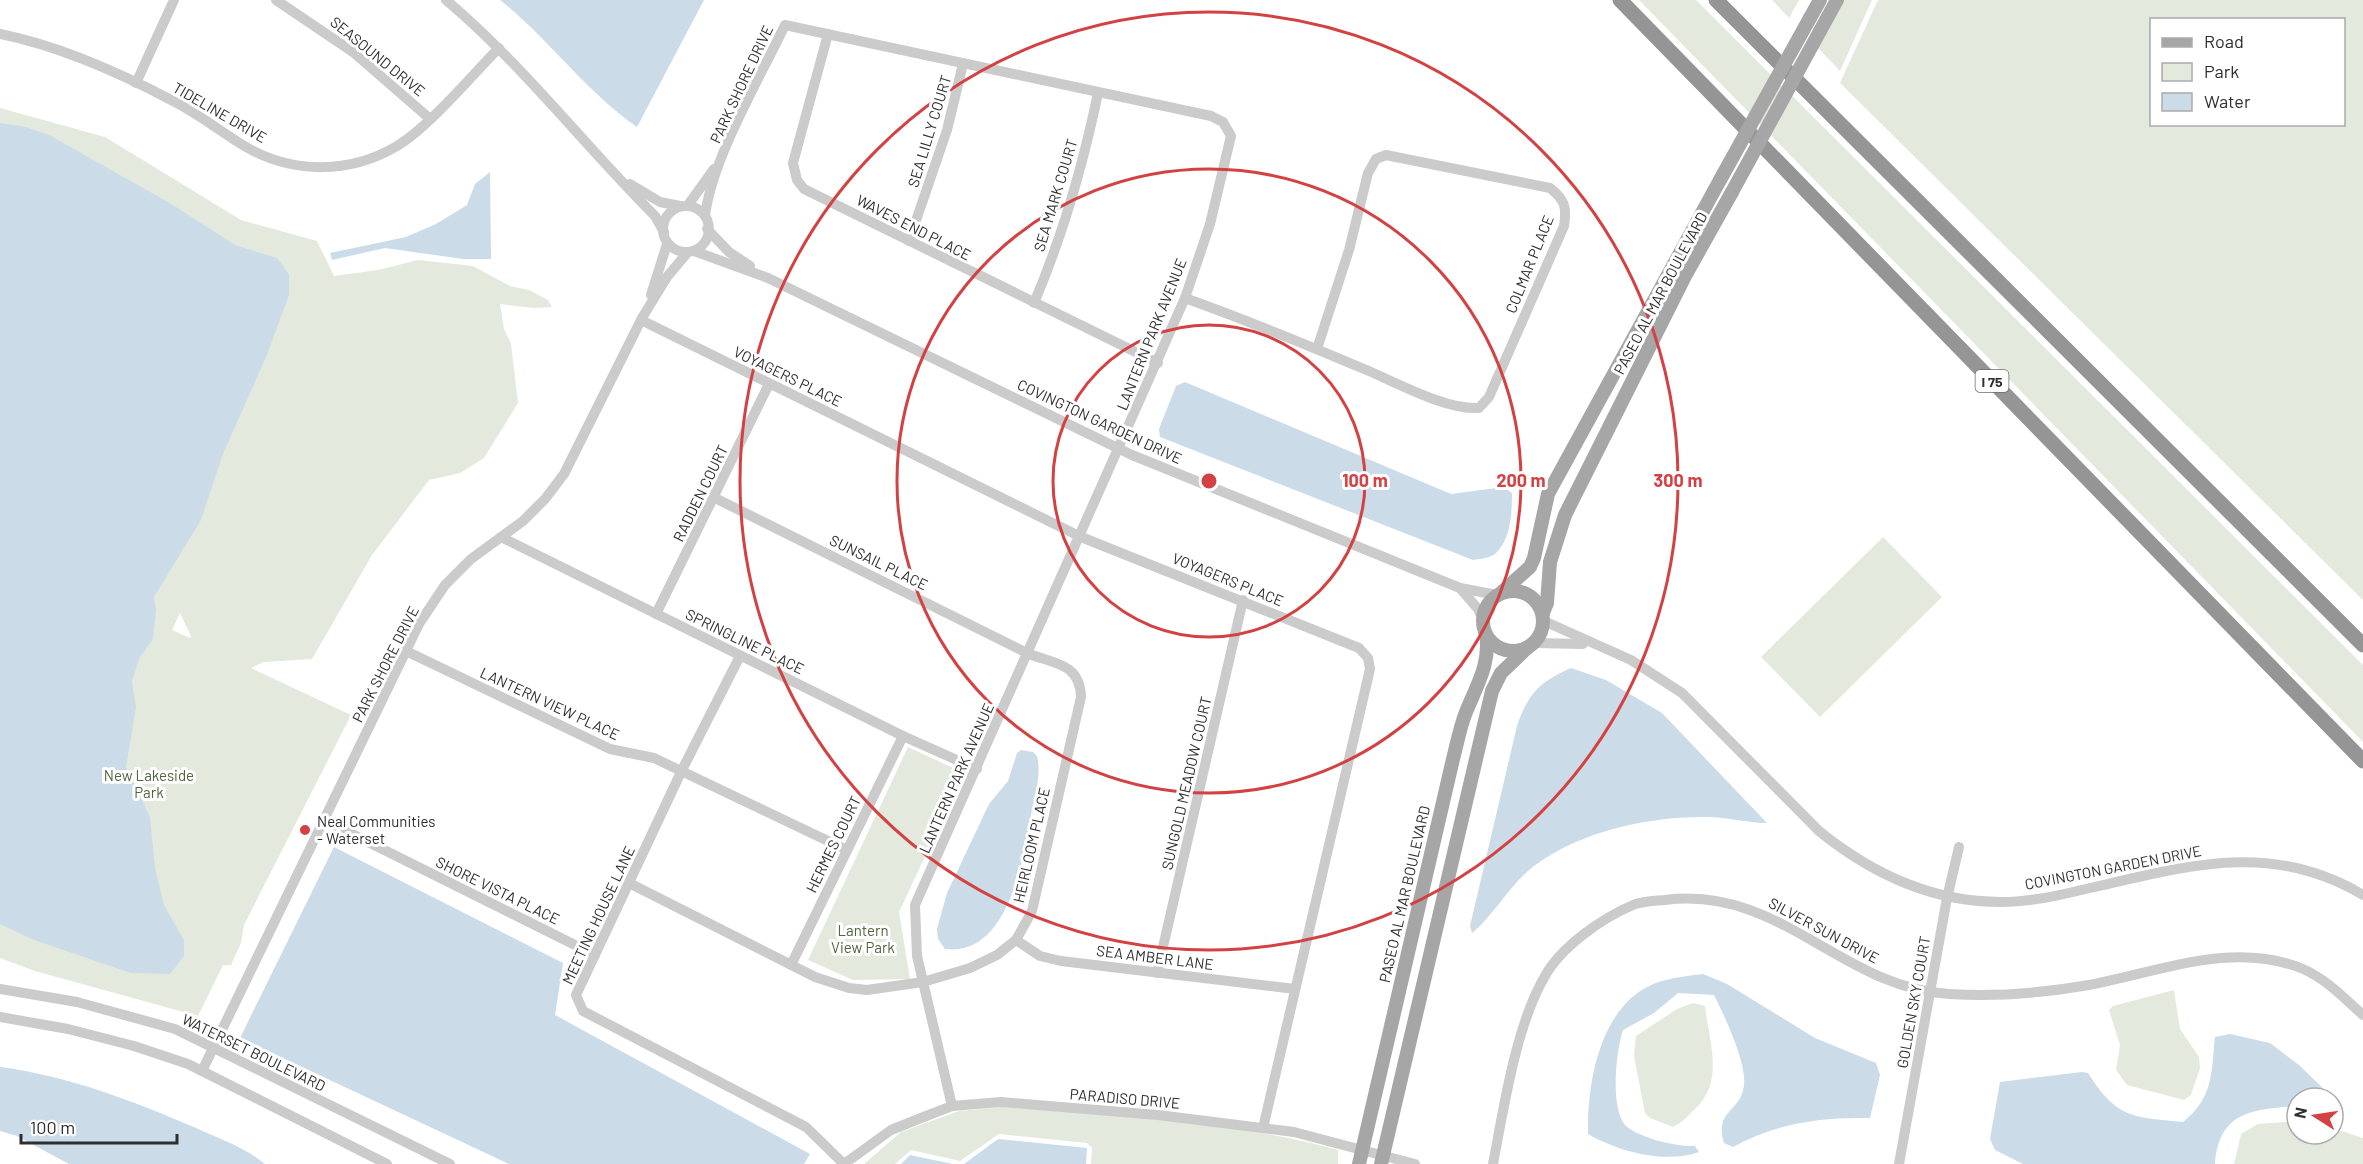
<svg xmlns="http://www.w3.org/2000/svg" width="2363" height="1164" font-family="Barlow,sans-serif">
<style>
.green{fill:#e3eadd;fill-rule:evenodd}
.water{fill:#cbdbe8}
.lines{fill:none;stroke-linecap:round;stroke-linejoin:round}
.minor{stroke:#cbcbcb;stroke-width:10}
.major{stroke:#a6a6a6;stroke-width:14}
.highway{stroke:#959595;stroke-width:15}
.major-bridge{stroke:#a6a6a6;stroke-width:14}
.ring{fill:none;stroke:#d44142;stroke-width:3}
.poi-dot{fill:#d44142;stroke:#fff;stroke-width:2}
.labels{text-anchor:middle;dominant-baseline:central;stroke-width:6;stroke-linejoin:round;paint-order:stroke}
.shield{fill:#fff;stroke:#6d6d6d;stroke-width:1.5}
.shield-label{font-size:14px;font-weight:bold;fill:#2e2e2e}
.street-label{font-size:15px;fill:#2e2e2e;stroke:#fff}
.park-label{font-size:15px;fill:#4f653f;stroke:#fff}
.poi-label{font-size:15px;fill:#2e2e2e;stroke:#fff;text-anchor:start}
.centre{fill:#d44142;stroke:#fff;stroke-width:3}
.ring-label{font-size:18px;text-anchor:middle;font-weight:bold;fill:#d44142;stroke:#fff;stroke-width:6;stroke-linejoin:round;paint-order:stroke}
</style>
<rect width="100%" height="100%" fill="#fff"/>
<g class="green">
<polygon points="1639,0 1696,0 2363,665 2363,742"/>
<polygon points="1772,0 1799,0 1789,18"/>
<polygon points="1844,0 1872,0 1840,71 1818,48"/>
<path d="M 1878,0 L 2363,0 L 2363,600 L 1840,83 ZM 2152,20 L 2344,20 L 2344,124 L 2152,124 Z"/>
<path d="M 0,108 L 105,137 L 241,220 L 317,241 L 334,276 L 378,270 L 418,260 L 473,266 L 510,286 L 529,290 L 548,300 L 552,307 L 533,308 L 500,304 L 504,329 L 511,344 L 518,403 L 484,458 L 460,473 L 429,480 L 372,555 L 312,659 L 264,662 L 251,668 L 351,715 L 244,925 L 241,943 L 231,965 L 223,965 L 198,1016 L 35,971 L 0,958 ZM 180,613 L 191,636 L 190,638 L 172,630 Z"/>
<polygon points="1883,537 1942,597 1820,717 1761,657"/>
<polygon points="908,747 964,773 899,912 910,979 853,980 808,960"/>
<polygon points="2174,990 2180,1029 2199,1057 2200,1068 2191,1095 2184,1100 2127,1085 2116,1070 2120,1045 2109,1010 2113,1006"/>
<path d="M 1693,1003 L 1705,1006 C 1709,1042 1725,1081 1695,1109 C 1688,1116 1682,1123 1673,1127 L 1650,1118 L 1645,1113 L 1634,1056 L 1636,1036 L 1677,1009 Z"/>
<path d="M 1002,1107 C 1114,1116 1230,1120 1338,1150 L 1338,1164 L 1091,1164 L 1092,1148 L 1087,1143 L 999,1134 L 960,1161 L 911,1150 L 895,1164 L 864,1164 L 901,1132 L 959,1111 Z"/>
<polygon points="2297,1121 2297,1134 2333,1134 2333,1128 2363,1138 2363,1164 2234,1164 2241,1134 2258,1124"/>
</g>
<g class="water">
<path d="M 500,0 L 704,0 L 637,127 C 585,91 549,39 500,0 Z"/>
<polygon points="0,123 26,127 51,136 173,205 235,245 277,258 289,274 289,295 267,355 223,454 201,520 154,597 156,610 153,639 140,657 132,681 136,707 126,767 150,817 155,868 164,905 184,940 184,956 170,974 131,973 34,940 0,924"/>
<polygon points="490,172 491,259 463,259 385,248 332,260 330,253 406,237 436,224 467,205 475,184"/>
<path d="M 1185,382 L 1451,494 L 1504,487 L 1512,493 C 1512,512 1511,539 1496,553 C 1491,558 1479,559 1473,560 L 1160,437 L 1159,429 L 1176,386 Z"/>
<path d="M 1571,668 L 1606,680 L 1662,713 L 1767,823 C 1747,823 1727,817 1707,817 C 1651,816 1580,831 1534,866 C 1510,884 1495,914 1472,933 L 1470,926 L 1517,726 C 1528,694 1539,682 1571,668 Z"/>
<path d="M 1021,750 L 1033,752 L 1037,756 C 1042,775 1034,797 1031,815 C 1023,860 1008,957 945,949 L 938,939 L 937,929 L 947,893 L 989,804 L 1008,781 L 1017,753 Z"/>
<polygon points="334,847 563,963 555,1015 810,1154 804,1164 509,1164 240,1038"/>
<path d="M 1703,974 L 1727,984 L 1815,1038 L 1876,1063 L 1880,1075 L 1870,1118 C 1820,1117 1777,1123 1733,1147 L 1724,1143 C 1714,1109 1741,1113 1744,1085 C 1747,1063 1724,1015 1714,995 L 1678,993 L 1654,1013 L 1623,1030 C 1616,1051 1610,1107 1625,1125 C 1638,1138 1678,1147 1695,1146 L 1699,1152 C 1664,1164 1620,1152 1588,1134 C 1587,1082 1600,1007 1653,984 C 1668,978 1687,976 1703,974 Z"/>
<path d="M 2230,1034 L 2270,1043 L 2299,1065 L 2333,1098 L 2297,1098 L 2297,1106 C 2253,1109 2219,1111 2215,1164 L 2023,1164 L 1995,1150 L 1990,1139 L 2000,1082 L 2082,1072 L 2088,1073 C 2117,1119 2133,1117 2183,1122 C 2214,1097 2211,1073 2215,1037 Z"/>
<path d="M 0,1067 C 69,1076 133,1101 196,1128 C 218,1138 246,1148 265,1164 L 69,1164 L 17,1136 L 0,1131 Z"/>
<polygon points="998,1139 1087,1148 1086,1164 964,1164"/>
<polygon points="910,1155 953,1164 901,1164"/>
</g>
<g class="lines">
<g class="minor">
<polyline points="276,0 353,52 429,118"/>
<path d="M 446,0 C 523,65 584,145 655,216 L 664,232"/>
<path d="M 0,34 C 60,46 120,73 173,101 C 199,114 221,132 246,147 C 293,174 350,174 397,146 C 429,127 471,76 499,48"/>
<polyline points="828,34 793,163 797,180 804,189 1158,363"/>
<polyline points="136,83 174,0"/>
<polyline points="630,184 660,202 680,206"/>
<polyline points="688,205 714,169"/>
<circle cx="686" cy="229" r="23"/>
<path d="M 705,216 C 712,158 760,78 785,25 L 1211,116 L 1223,122 L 1231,136 L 1210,224 L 1185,298 L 915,905 L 917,956 L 952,1106"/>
<polyline points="707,229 729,252 750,266"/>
<polyline points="909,241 947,130 963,64"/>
<polyline points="694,251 768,278 1132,455 1460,588 1497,595"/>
<polyline points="651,295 667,244"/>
<path d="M 1185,298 C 1246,320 1305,344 1364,369 C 1396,382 1445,410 1479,408 L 1489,397 L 1564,226 C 1567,207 1565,200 1550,188 L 1386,155 L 1376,159 L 1368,173 L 1349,250 L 1317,349"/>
<path d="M 1034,303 C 1063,235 1083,165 1098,93"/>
<polyline points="641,320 1081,537 1359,648 1368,658 1370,669 1263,1128"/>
<polyline points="501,537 903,736 977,769"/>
<polyline points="1460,588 1478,609 1483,620"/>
<polyline points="656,614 769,384"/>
<path d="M 1544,621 L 1631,660 L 1682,693 L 1819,831 C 1872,874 1931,902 2001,902 C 2031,902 2061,895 2090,888 C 2187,866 2271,840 2363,895"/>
<polyline points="1534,643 1583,644"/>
<polyline points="406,651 610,749 654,758 847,850"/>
<polyline points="740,656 682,770 576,995 583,1011 806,1127 844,1164"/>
<polyline points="324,820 595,955"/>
<path d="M 629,883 L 815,977 L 849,988 L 867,990 L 923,982 L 970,968 L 997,955 L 1016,940 L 1032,911 L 1081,697 C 1080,664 1056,664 1029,654 L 715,498"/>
<polyline points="1016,940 1040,956 1061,961 1295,989"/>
<polyline points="791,965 903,736"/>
<polyline points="1157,973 1243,600"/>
<polyline points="0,989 77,1002 175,1029 450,1164"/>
<polyline points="0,1017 68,1029 134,1046 188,1064 387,1164"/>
<polyline points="202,1071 419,624 445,585 471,559 523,521 545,499 564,474 642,318 667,277 687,253"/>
<polyline points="844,1164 891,1130 921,1118 952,1106 1001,1102 1158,1115 1294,1132 1415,1164"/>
<path d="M 1493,1164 C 1504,1107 1516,1025 1545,976 C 1561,947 1602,918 1633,905 C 1642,901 1655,901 1665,900 C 1780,885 1841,988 1949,994 C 1996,997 2043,993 2089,985 C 2159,972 2233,940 2303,969 C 2326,979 2344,998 2363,1015"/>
<polyline points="1899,1164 1947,898 1959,847"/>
</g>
<g class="major">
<polyline points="1810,18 1820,0"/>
<polyline points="1820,31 1837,0"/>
<circle cx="1513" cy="621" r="30"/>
<polyline points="1502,592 1530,567 1534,558 1548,494 1720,180"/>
<polyline points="1543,613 1547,603 1550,562 1565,515 1685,276 1732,192"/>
<path d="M 1359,1164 L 1453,759 C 1457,744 1460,727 1466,712 C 1476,687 1491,663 1486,635"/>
<polyline points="1381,1164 1492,691 1501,673 1527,648"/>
</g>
<g class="highway">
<polyline points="1620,0 2363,761"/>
<polyline points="1716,0 2363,645"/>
</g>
<g class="major-bridge">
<polyline points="1720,180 1810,18"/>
<polyline points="1732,192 1820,31"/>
</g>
</g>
<g class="ring">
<circle cx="1209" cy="481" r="156"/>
<circle cx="1209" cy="481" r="312"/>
<circle cx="1209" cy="481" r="469"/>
</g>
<circle class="poi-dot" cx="305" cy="830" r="6"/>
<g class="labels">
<rect class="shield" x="1975.5" y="370" width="33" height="22" rx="4.5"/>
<g class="shield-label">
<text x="1992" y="381">I 75</text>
</g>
<g class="street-label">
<text transform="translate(378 56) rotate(39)">SEASOUND DRIVE</text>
<text transform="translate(741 84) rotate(-65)">PARK SHORE DRIVE</text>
<text transform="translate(220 112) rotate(30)">TIDELINE DRIVE</text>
<text transform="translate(929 131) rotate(-73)">SEA LILLY COURT</text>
<text transform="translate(1055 195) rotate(-73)">SEA MARK COURT</text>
<text transform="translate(914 227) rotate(27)">WAVES END PLACE</text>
<text transform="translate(1529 264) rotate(-68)">COLMAR PLACE</text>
<text transform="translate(1660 293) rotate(-62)">PASEO AL MAR BOULEVARD</text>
<text transform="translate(1151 334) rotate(-68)">LANTERN PARK AVENUE</text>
<text transform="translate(788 376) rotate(26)">VOYAGERS PLACE</text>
<text transform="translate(1100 421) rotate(25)">COVINGTON GARDEN DRIVE</text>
<text transform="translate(700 493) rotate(-64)">RADDEN COURT</text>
<text transform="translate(879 562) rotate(26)">SUNSAIL PLACE</text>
<text transform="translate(1228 579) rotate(22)">VOYAGERS PLACE</text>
<text transform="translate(745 641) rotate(26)">SPRINGLINE PLACE</text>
<text transform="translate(385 664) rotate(-63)">PARK SHORE DRIVE</text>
<text transform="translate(550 703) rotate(25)">LANTERN VIEW PLACE</text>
<text transform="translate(956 778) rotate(-66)">LANTERN PARK AVENUE</text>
<text transform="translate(1186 783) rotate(-77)">SUNGOLD MEADOW COURT</text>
<text transform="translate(833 844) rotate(-64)">HERMES COURT</text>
<text transform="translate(1031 845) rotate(-77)">HEIRLOOM PLACE</text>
<text transform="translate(2113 867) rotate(-11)">COVINGTON GARDEN DRIVE</text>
<text transform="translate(498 890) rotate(26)">SHORE VISTA PLACE</text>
<text transform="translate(1404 894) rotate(-77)">PASEO AL MAR BOULEVARD</text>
<text transform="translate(598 915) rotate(-65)">MEETING HOUSE LANE</text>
<text transform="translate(1824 930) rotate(28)">SILVER SUN DRIVE</text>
<text transform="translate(1155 957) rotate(7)">SEA AMBER LANE</text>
<text transform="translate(1913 1002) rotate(-80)">GOLDEN SKY COURT</text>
<text transform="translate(254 1052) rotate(26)">WATERSET BOULEVARD</text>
<text transform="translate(1125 1098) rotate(5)">PARADISO DRIVE</text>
</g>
<g class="park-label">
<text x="149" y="775">New Lakeside<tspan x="149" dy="17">Park</tspan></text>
<text x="863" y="930">Lantern<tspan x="863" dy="17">View Park</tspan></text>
</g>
<g class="poi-label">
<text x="317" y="821">Neal Communities<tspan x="317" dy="17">- Waterset</tspan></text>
</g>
</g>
<circle cx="1209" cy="481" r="9" class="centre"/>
<g class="ring-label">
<text x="1365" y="487">100 m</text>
<text x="1521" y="487">200 m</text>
<text x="1678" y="487">300 m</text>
</g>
<rect x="2150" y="18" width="195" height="108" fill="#ffffff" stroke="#ababab" stroke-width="1.5"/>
<rect x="2162" y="38" width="30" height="9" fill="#a6a6a6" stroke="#ababab" stroke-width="1.5"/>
<text x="2204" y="48" font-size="18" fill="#2e2e2e">Road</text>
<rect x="2162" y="63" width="30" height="18" fill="#e3eadd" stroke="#ababab" stroke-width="1.5"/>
<text x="2204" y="78" font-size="18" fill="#2e2e2e">Park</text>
<rect x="2162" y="93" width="30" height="18" fill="#cbdbe8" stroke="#ababab" stroke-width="1.5"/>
<text x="2204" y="108" font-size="18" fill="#2e2e2e">Water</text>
<g transform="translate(2315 1116) rotate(282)"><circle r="28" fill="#ffffff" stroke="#ababab" stroke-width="1.5"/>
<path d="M0-4.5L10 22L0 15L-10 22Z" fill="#d44142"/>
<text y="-9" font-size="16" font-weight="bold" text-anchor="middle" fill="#2e2e2e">N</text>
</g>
<path d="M21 1134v9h156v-9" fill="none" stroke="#2e2e2e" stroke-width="3"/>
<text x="30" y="1134" font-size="18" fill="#2e2e2e" stroke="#ffffff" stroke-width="4.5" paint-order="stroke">100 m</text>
</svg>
